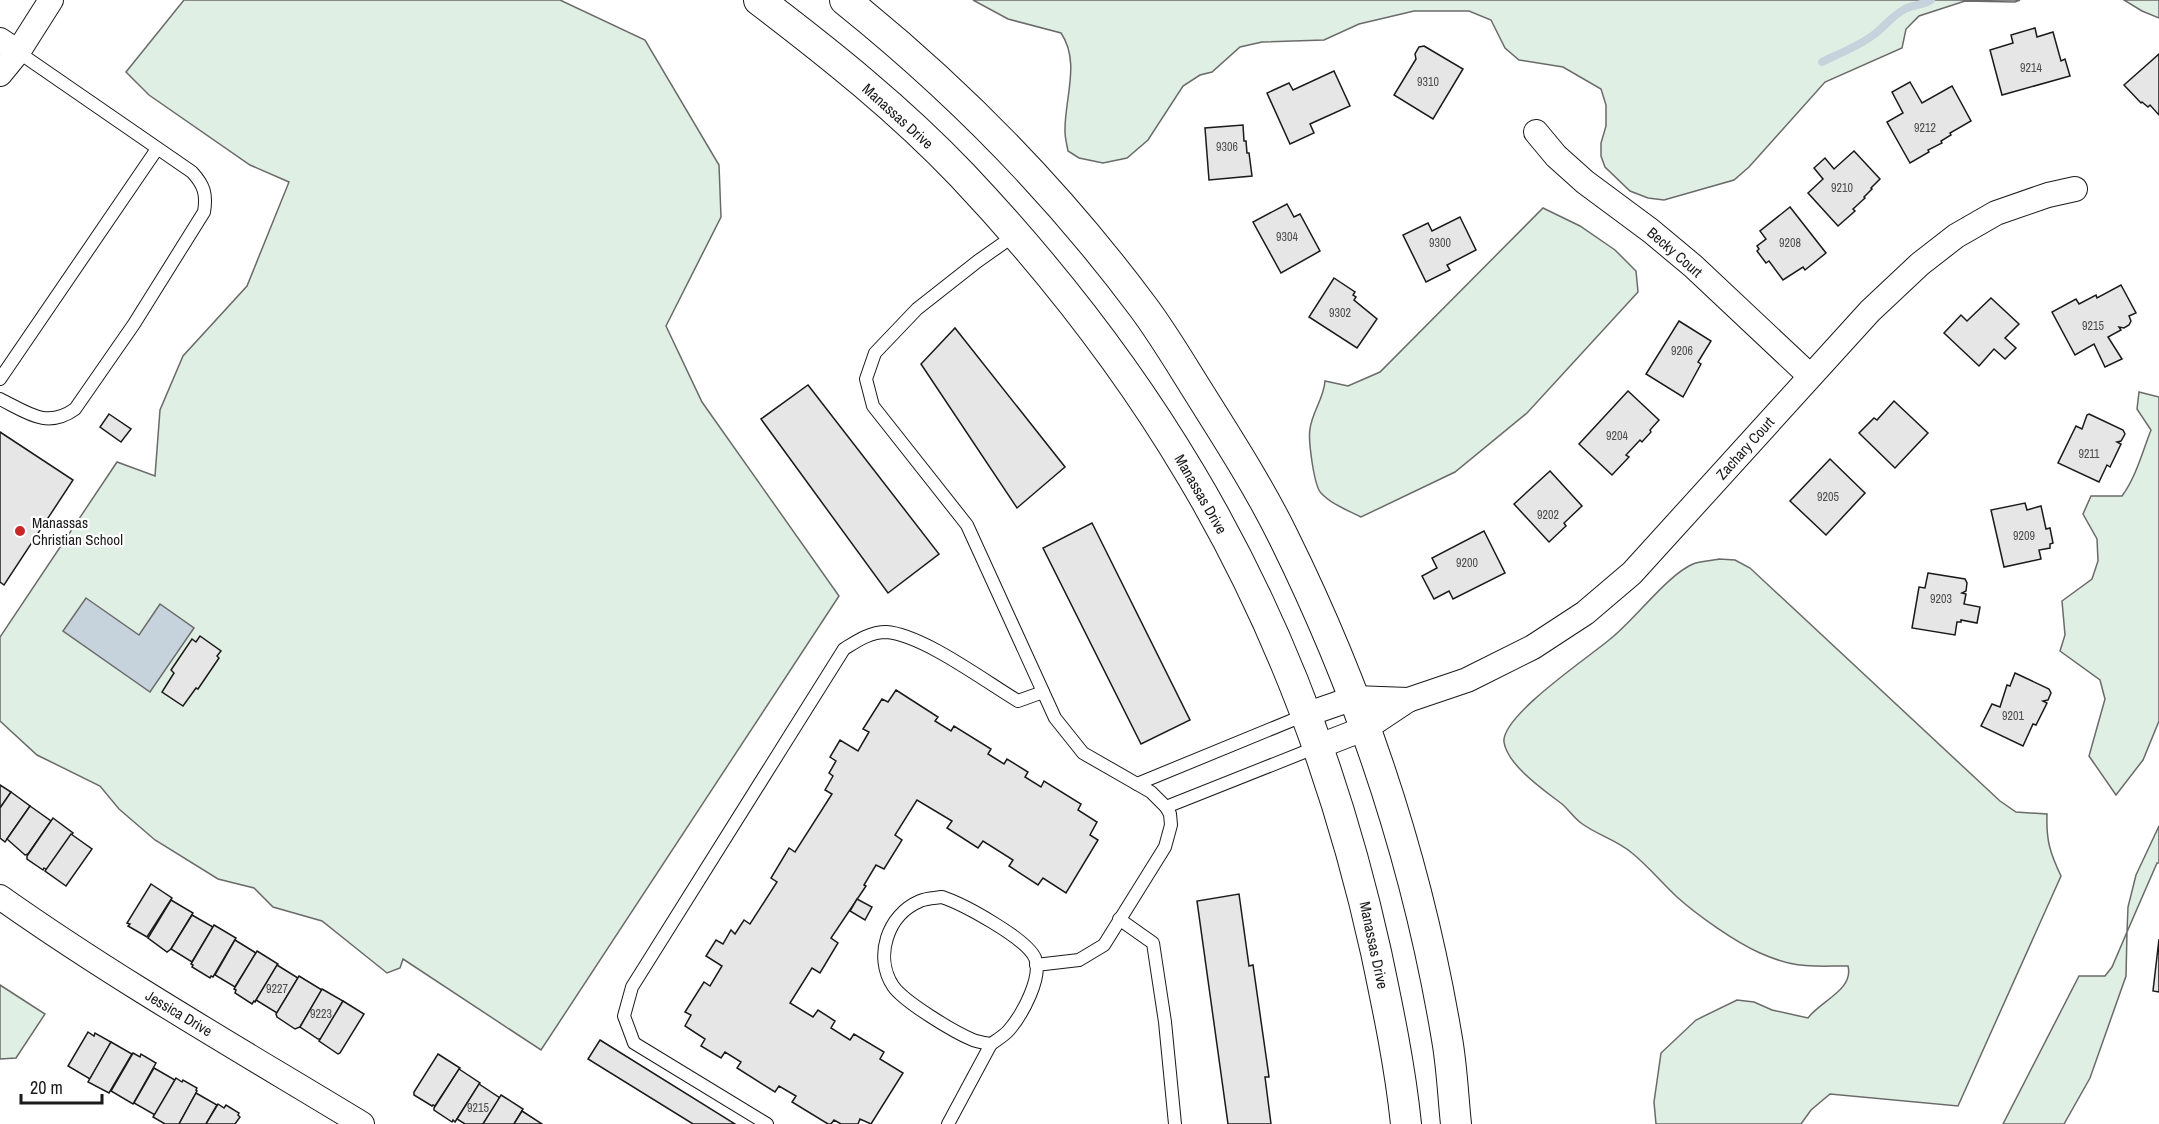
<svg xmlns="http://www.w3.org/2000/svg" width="2159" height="1124" font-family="'Archivo Narrow',sans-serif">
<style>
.green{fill:#e0efe3;stroke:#6a6a6a;stroke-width:1.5}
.water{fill:#c6d2dc;stroke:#6a6a6a;stroke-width:1.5}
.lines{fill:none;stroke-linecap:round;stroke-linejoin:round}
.stream{stroke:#c6d2dc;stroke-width:8}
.building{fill:#e6e6e6;stroke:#1a1a1a;stroke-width:1.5}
.service-casing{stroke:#1a1a1a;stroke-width:14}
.minor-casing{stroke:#1a1a1a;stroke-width:26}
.tertiary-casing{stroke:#1a1a1a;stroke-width:32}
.service{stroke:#fff;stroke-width:12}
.minor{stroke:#fff;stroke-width:24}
.tertiary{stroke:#fff;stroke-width:30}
.poi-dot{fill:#c62828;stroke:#fff;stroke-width:2}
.labels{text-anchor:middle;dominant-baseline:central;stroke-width:4.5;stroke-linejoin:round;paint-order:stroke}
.number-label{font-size:12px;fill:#4d4d4d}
.street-label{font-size:15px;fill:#1a1a1a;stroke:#fff}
.poi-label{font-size:15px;fill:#1a1a1a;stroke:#fff;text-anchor:start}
</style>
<rect width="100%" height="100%" fill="#fff"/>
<g class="green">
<polygon points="184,0 560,0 645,40 719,165 721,217 666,326 702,402 839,596 541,1050 403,959 400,968 387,973 322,921 273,907 254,888 218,879 155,840 119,809 100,786 37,755 0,721 0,637 117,462 155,476 160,410 183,356 247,286 289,182 250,165 149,95 126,72"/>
<path d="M 973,0 L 2020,0 L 2015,2 L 1965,1 L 1919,16 L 1906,29 L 1902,48 L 1825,82 L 1749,167 L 1734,180 L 1664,200 L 1648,198 L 1630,191 L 1605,167 L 1601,156 L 1601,143 L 1606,126 L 1606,105 L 1601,89 L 1563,67 L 1519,60 L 1505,48 L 1491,20 L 1469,11 L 1414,11 L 1359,24 L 1324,40 L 1262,42 L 1240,47 L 1212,72 L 1200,75 L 1183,86 L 1148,140 L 1127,158 L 1103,163 L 1079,158 L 1068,151 C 1067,145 1065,138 1065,132 C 1064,100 1081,62 1061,33 L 1008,19 Z"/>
<polygon points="2124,0 2159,0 2159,18 2142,11"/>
<path d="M 1543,208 L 1580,226 L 1615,250 L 1636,271 L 1638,292 L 1527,413 L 1455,472 L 1361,517 C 1347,510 1331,504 1321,493 C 1314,486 1308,440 1310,429 C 1312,412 1324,398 1325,381 L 1348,386 L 1380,372 Z"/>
<path d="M 2139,392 L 2159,397 L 2159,721 L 2143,760 L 2116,795 L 2089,756 L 2105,699 L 2100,680 L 2060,651 L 2065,635 L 2062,601 L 2092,579 L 2098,561 L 2097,539 L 2083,514 L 2091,496 L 2122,496 C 2136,477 2142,453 2151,430 L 2137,409 Z"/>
<path d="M 1719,559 L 1735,560 L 1750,568 L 2000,801 L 2016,812 L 2047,814 C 2046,840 2050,853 2061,876 L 1958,1106 L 1830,1094 L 1811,1110 L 1801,1124 L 1656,1124 L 1654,1102 L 1661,1053 L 1696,1020 L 1737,1000 L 1754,1002 L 1772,1010 L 1808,1018 C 1820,1001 1854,990 1848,966 C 1810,966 1796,969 1760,953 C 1735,942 1697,915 1677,897 C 1662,883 1648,866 1632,853 C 1617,840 1597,835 1581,823 C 1574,818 1569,810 1562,804 C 1545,791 1507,765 1504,742 C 1501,716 1589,657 1609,640 C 1634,621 1667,575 1693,564 C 1701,561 1711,561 1719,559 Z"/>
<polygon points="2159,826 2159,863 2157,863 2127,932 2126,976 2090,1078 2064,1124 2003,1124 2079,976 2105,976 2112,967 2127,932 2128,907 2136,875"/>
<polygon points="0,985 45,1014 16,1058 0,1059"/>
</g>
<polygon class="water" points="86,598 139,635 160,604 194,628 150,692 63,631"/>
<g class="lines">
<path class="stream" d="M 1822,62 C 1840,53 1860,46 1876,33 C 1886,25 1893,15 1905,9 C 1913,5 1923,5 1931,0"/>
</g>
<g class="building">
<polygon points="2035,28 2037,37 2053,32 2061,61 2065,59 2070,76 2002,95 1990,50 2013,43 2011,35"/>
<polygon points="1424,46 1463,69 1433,119 1394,95 1416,59 1415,54 1419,47"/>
<polygon points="2159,54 2159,115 2150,105 2148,107 2142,102 2141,103 2124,85"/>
<polygon points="1334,71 1350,106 1310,124 1314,133 1290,144 1267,93 1289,83 1293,90"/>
<polygon points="1910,82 1922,103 1952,86 1971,121 1950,133 1951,135 1941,141 1942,143 1928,150 1929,152 1910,163 1887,122 1903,113 1892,92"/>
<polygon points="1243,125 1244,141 1246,141 1247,153 1249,153 1252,176 1209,180 1205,128"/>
<polygon points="1854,151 1880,179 1871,188 1872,189 1864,197 1865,198 1853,209 1855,211 1838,226 1808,193 1823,179 1814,168 1825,158 1834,169"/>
<polygon points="1287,204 1294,217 1300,214 1320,251 1281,273 1253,222"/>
<polygon points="1790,207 1826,253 1805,270 1803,267 1783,280 1769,261 1766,263 1757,251 1759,249 1757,246 1766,239 1760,231"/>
<polygon points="1460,217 1476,250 1447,265 1450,270 1426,282 1403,235 1428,223 1432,231"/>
<polygon points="1334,278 1355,292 1353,295 1356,297 1354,300 1377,319 1357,348 1309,317"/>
<polygon points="2121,285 2136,313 2129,316 2131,321 2129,325 2124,328 2119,327 2121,330 2108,337 2122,359 2105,367 2094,344 2075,355 2052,312 2076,299 2079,304 2096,295 2097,298"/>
<polygon points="1991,298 2019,324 2005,338 2016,348 2005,359 1994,349 1979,366 1944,333 1961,315 1967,321"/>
<polygon points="1679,321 1711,341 1698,362 1701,364 1683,397 1646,374"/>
<polygon points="955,328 1065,467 1017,508 921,364"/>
<polygon points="808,385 939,554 888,593 761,419"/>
<polygon points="1628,391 1659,420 1650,430 1651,432 1642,442 1640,440 1626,455 1629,457 1612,475 1579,444"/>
<polygon points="1894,401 1928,433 1895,468 1859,433 1874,418 1877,420"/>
<polygon points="109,414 131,429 121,442 100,427"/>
<polygon points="2089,414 2123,430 2125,434 2121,441 2117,442 2121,444 2110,467 2107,465 2099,482 2058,463 2076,426 2082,429 2087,415"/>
<polygon points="0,432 73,480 4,585 0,582"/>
<polygon points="1830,459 1865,493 1826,535 1790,501"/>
<polygon points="1550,471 1582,506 1564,523 1566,526 1549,542 1514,504"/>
<polygon points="2025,503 2027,510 2041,506 2046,529 2050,528 2053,543 2050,544 2050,548 2039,550 2041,559 2004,567 1991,510"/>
<polygon points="1092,523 1190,720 1141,744 1043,548"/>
<polygon points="1484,531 1505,573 1453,599 1449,591 1434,599 1422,576 1437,568 1432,558"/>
<polygon points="1928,573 1965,579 1967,583 1966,591 1962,593 1966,594 1964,604 1980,607 1977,623 1961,620 1961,622 1957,622 1955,635 1912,628 1919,587 1925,588"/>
<polygon points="200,636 221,651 217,656 219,658 198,689 196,688 183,706 162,692 174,673 171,670 192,639 196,642"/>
<polygon points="2015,673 2049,689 2051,693 2048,700 2043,701 2047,703 2036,725 2033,724 2023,746 1981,726 1992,704 2000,707 2007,685 2010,686"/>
<polygon points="896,690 938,717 935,721 951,731 954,726 991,749 988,754 1004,764 1007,759 1028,772 1025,777 1041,787 1044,781 1081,804 1078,810 1097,822 1090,835 1098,840 1066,893 1043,878 1038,885 1009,866 1013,860 983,841 978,848 947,828 952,821 917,800 895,835 902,840 884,869 876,865 864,885 866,886 831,938 838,943 820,973 812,968 790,1003 813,1017 818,1010 835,1021 831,1028 850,1040 854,1034 884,1052 880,1059 903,1073 871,1124 860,1119 858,1124 841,1124 834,1120 831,1124 828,1124 792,1102 796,1096 779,1086 775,1092 737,1068 741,1062 725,1052 721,1058 701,1046 705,1039 685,1026 691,1015 685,1012 704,982 710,986 722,966 706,956 716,940 723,944 731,930 735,934 744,920 750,924 777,882 771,878 789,848 795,852 832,794 825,790 833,776 829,773 836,761 830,757 840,740 858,751 869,732 863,729 882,699 888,702"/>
<polygon points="0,785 11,792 0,808"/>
<polygon points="11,792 30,806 5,842 0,838 0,808"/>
<polygon points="30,806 51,821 28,854 25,855 7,839"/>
<polygon points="53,818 73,833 47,870 44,868 43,870 27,859 27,856"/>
<polygon points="71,834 92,849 66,886 45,871"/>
<polygon points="151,884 172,898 147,937 128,926 130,924 127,923"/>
<polygon points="1239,894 1249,966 1253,965 1269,1077 1265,1077 1271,1124 1228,1124 1197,901"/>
<polygon points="857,899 872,907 865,920 850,911"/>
<polygon points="171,900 193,913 171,949 167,952 148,938"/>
<polygon points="192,915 213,927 192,962 171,949"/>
<polygon points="214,925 236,938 213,977 211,976 210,978 192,967 193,965 191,964"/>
<polygon points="2159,939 2159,992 2153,991"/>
<polygon points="235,940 256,953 235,987 215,975"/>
<polygon points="257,951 278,964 255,1002 254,1001 252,1004 235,993 236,990 234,989"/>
<polygon points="277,965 298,978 277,1013 256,1000"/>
<polygon points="299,976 322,990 300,1027 295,1029 277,1017 276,1014"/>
<polygon points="322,989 343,1001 321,1039 318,1039 300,1027"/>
<polygon points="343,1001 364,1014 340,1053 338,1054 319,1041"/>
<polygon points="88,1032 94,1036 95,1033 111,1042 90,1079 68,1066"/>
<polygon points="600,1040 735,1124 693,1124 588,1059"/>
<polygon points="111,1042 132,1054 109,1093 88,1082"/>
<polygon points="133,1053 140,1057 141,1054 156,1063 133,1104 111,1091"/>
<polygon points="438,1054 460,1068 435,1106 433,1105 432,1106 414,1095 414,1092"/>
<polygon points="154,1068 175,1080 155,1115 134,1103"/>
<polygon points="459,1069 480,1083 455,1122 453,1120 452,1122 434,1110 434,1108"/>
<polygon points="176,1078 182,1082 183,1080 197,1088 196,1090 197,1091 179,1124 165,1124 153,1117"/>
<polygon points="479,1084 500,1098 483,1124 465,1124 457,1119"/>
<polygon points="196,1093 217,1105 206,1124 179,1124"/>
<polygon points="501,1095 523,1109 514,1124 483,1124"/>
<polygon points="218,1104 224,1108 226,1105 239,1113 238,1115 240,1117 235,1124 206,1124"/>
<polygon points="522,1111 542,1124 514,1124"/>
</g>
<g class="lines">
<defs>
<g id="service">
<polyline points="1015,235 978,261 917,309 875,353 866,379 873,406 967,525 1055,718 1083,753 1151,792 1166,807 1170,814 1171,825 1165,847 1104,945 1079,960 1036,965"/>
<polyline points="0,379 157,149"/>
<path d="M 0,399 C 28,413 47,429 75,409 L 134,324 L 204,212 C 207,194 204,185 192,172 L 18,52"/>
<polyline points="1137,784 1305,715"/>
<polyline points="1166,807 1317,747"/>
<path d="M 942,897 C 963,904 1026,938 1035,958 C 1043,977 1022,1015 1009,1030 C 1005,1035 997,1040 991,1044 C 985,1043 978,1042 973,1040 C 954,1032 904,1002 893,986 C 874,957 887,915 920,901 C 926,898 935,898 942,897 Z"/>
<polyline points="1119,919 1153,943 1165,1022 1175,1124"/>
<path d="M 767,1124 L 634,1043 L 624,1016 L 632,987 L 844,649 C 857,641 870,632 886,632 C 922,634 986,682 1018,701 L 1043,692"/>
<polyline points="948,1124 991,1044"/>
</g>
<g id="minor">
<polyline points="0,40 18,52"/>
<polyline points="0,74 18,52 51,0"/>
<polyline points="1536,132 1556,156 1585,182 1651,231 1693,266 1810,376"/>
<polyline points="1305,715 1354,698 1408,700"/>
<polyline points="1317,747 1366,728 1408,700 1467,680 1533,647 1585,613 1632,573 1870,311 1920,264 1956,236 1996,213 2048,195 2075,189"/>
<path d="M 0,897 C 116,979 240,1050 362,1124"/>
</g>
<g id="tertiary">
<path d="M 759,0 C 830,54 900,110 962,175 C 1047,265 1127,367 1190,473 C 1278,620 1339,785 1376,952 C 1388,1009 1400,1066 1406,1124"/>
<path d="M 845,0 C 956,89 1058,193 1143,307 C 1164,335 1182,366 1201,396 C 1230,442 1260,489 1284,538 C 1362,696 1418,865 1447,1039 C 1452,1067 1453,1096 1456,1124"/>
</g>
</defs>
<use href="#service" class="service-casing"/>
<use href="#minor" class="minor-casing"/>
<use href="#tertiary" class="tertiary-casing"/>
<use href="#service" class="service"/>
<use href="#minor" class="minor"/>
<use href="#tertiary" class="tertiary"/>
</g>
<circle class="poi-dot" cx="20" cy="531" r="6"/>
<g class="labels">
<g class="number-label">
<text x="2031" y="68">9214</text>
<text x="1428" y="82">9310</text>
<text x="1925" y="128">9212</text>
<text x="1227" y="147">9306</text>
<text x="1842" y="188">9210</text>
<text x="1287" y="237">9304</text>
<text x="1440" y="243">9300</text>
<text x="1790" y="243">9208</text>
<text x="1340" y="313">9302</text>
<text x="2093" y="326">9215</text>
<text x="1682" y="351">9206</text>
<text x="1617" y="436">9204</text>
<text x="2089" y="454">9211</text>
<text x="1828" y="497">9205</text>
<text x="1548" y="515">9202</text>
<text x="2024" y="536">9209</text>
<text x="1467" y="563">9200</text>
<text x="1941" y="599">9203</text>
<text x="2013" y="716">9201</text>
<text x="277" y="989">9227</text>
<text x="321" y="1014">9223</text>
<text x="478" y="1108">9215</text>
</g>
<g class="street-label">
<text transform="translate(898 116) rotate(42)">Manassas Drive</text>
<text transform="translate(1675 252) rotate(41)">Becky Court</text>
<text transform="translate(1745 448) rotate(-48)">Zachary Court</text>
<text transform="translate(1201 494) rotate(60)">Manassas Drive</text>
<text transform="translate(1374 945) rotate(78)">Manassas Drive</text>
<text transform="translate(179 1013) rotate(31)">Jessica Drive</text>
</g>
<g class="poi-label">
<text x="32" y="522">Manassas<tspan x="32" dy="17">Christian School</tspan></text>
</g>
</g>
<path d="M21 1094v9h81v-9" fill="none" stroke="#1a1a1a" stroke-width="3"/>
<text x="30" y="1094" font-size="18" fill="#1a1a1a" stroke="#ffffff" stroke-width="4.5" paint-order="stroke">20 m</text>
</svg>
